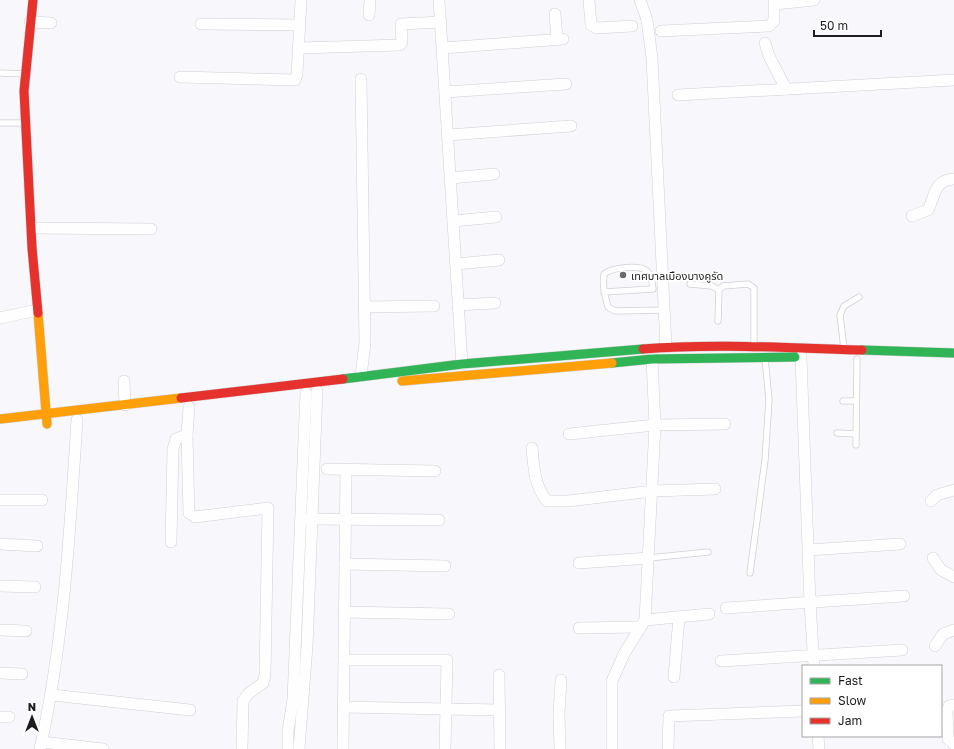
<svg xmlns="http://www.w3.org/2000/svg" width="954" height="749" font-family="'Golos Text','Noto Sans Thai',sans-serif">
<style>
.lines{fill:none;stroke-linecap:round;stroke-linejoin:round}
.lane-casing{stroke:#d0d0d4;stroke-width:7}
.street-casing{stroke:#d0d0d4;stroke-width:12}
.fast-casing{stroke:#d0d0d4;stroke-width:10}
.slow-casing{stroke:#d0d0d4;stroke-width:10}
.jam-casing{stroke:#d0d0d4;stroke-width:10}
.lane{stroke:#fefeff;stroke-width:5.5}
.street{stroke:#fefeff;stroke-width:11}
.fast{stroke:#30b455;stroke-width:9}
.slow{stroke:#ff9f0a;stroke-width:9}
.jam{stroke:#e5322d;stroke-width:9}
.poi-dot{fill:#6a6a6d;stroke:#fff;stroke-width:1.5}
.labels{text-anchor:middle;dominant-baseline:central;stroke-width:4;stroke-linejoin:round;paint-order:stroke}
.poi-label{font-size:11px;fill:#1d1d20;stroke:#fff;text-anchor:start}
</style>
<rect width="100%" height="100%" fill="#f8f8fc"/>
<g class="lines">
<defs>
<g id="lane">
<polyline points="0,73 26,74"/>
<polyline points="0,123 26,123"/>
<polyline points="690,284 712,286 719,290"/>
<path d="M 604,292 L 653,289 C 652,282 652,275 647,271 C 638,264 611,268 604,274 C 602,286 605,296 608,307 L 615,311 L 664,310"/>
<polyline points="718,321 719,290 723,286 748,284 754,288 754,346"/>
<polyline points="844,349 840,315 844,306 859,297"/>
<polyline points="843,401 856,401"/>
<polyline points="837,433 856,434"/>
<polyline points="856,445 857,359"/>
<polyline points="649,558 708,552"/>
<polyline points="750,573 765,460 769,400 765,358"/>
</g>
<g id="street">
<polyline points="439,0 462,364"/>
<polyline points="589,0 591,25 597,28 632,26"/>
<polyline points="640,0 647,20 652,58 666,347"/>
<polyline points="775,4 814,0"/>
<polyline points="555,14 557,39"/>
<polyline points="369,15 370,0"/>
<polyline points="30,22 51,23"/>
<polyline points="201,24 300,25"/>
<polyline points="661,31 769,26 774,21 774,0"/>
<polyline points="765,43 769,56 786,89"/>
<polyline points="299,48 400,45 402,42 401,24 441,22"/>
<polyline points="443,48 563,39"/>
<polyline points="180,77 295,80 297,75 301,0"/>
<polyline points="361,79 365,343 361,376"/>
<polyline points="445,92 566,84"/>
<polyline points="678,95 954,80"/>
<polyline points="448,135 571,126"/>
<polyline points="451,178 494,174"/>
<path d="M 912,216 L 928,210 C 935,196 934,180 954,179"/>
<polyline points="453,221 496,217"/>
<polyline points="32,228 151,229"/>
<polyline points="456,264 499,260"/>
<polyline points="458,305 495,303"/>
<polyline points="364,307 434,306"/>
<polyline points="0,318 37,310"/>
<polyline points="801,357 810,603 814,666"/>
<polyline points="124,381 125,405"/>
<polyline points="189,407 187,435 189,513 195,517 268,508 265,675 263,683 249,693 243,701 242,749"/>
<polyline points="569,434 655,425 725,424"/>
<path d="M 532,448 C 534,468 534,485 547,501 L 568,501 L 653,491 L 715,489"/>
<polyline points="327,469 435,471"/>
<polyline points="0,500 42,500"/>
<polyline points="931,501 937,495 954,490"/>
<polyline points="306,519 439,520"/>
<polyline points="171,542 173,449 176,439 187,435"/>
<polyline points="0,544 37,546"/>
<polyline points="808,550 900,544"/>
<polyline points="933,558 941,570 954,577"/>
<polyline points="579,563 649,558"/>
<polyline points="345,564 445,566"/>
<polyline points="0,586 35,587"/>
<polyline points="726,608 904,596"/>
<polyline points="344,612 449,614"/>
<polyline points="645,620 709,614"/>
<polyline points="579,628 639,627"/>
<polyline points="0,630 26,631"/>
<polyline points="935,646 943,634 954,630"/>
<polyline points="344,660 447,660 445,749"/>
<polyline points="721,661 902,650"/>
<polyline points="0,673 22,674"/>
<polyline points="499,675 500,749"/>
<polyline points="674,677 679,617"/>
<polyline points="52,695 190,710"/>
<polyline points="954,705 949,706 947,711 948,739 954,744"/>
<polyline points="343,707 499,710"/>
<polyline points="0,717 9,717"/>
<polyline points="818,736 819,749"/>
<polyline points="42,742 103,749"/>
<path d="M 40,749 C 64,641 70,530 77,420"/>
<polyline points="288,749 288,731 293,699 306,393"/>
<polyline points="299,749 307,646 317,391"/>
<polyline points="343,749 346,470"/>
<polyline points="560,749 559,714 561,680"/>
<polyline points="612,749 612,681 624,654 645,620 655,425 652,359"/>
<polyline points="668,749 669,716 803,711"/>
</g>
<g id="fast">
<polyline points="862,350 954,353"/>
<polyline points="612,363 652,359 795,357"/>
<polyline points="343,379 462,364 643,349"/>
</g>
<g id="slow">
<polyline points="38,313 47,424"/>
<polyline points="402,381 612,363"/>
<polyline points="0,419 181,398"/>
</g>
<g id="jam">
<polyline points="33,0 24,91 32,248 38,313"/>
<path d="M 643,349 C 715,343 789,348 862,350"/>
<polyline points="181,398 343,379"/>
</g>
</defs>
<use href="#lane" class="lane-casing"/>
<use href="#street" class="street-casing"/>
<use href="#fast" class="fast-casing"/>
<use href="#slow" class="slow-casing"/>
<use href="#jam" class="jam-casing"/>
<use href="#lane" class="lane"/>
<use href="#street" class="street"/>
<use href="#fast" class="fast"/>
<use href="#slow" class="slow"/>
<use href="#jam" class="jam"/>
</g>
<circle class="poi-dot" cx="623" cy="275" r="4"/>
<g class="labels">
<g class="poi-label">
<text x="631" y="275">เทศบาลเมืองบางคูรัด</text>
</g>
</g>
<rect x="802" y="665" width="140" height="72" fill="#ffffff" stroke="#a5a5a6"/>
<rect x="810" y="678" width="20" height="6" fill="#30b455" stroke="#a5a5a6"/>
<text x="838" y="685" font-size="12" fill="#1d1d20">Fast</text>
<rect x="810" y="698" width="20" height="6" fill="#ff9f0a" stroke="#a5a5a6"/>
<text x="838" y="705" font-size="12" fill="#1d1d20">Slow</text>
<rect x="810" y="718" width="20" height="6" fill="#e5322d" stroke="#a5a5a6"/>
<text x="838" y="725" font-size="12" fill="#1d1d20">Jam</text>
<g transform="translate(32 717)" stroke="#ffffff" stroke-width="3" paint-order="stroke">
<path d="M0-3L7 15L0 10L-7 15Z" fill="#1d1d20"/>
<text y="-6" font-size="11" font-weight="bold" text-anchor="middle" fill="#1d1d20">N</text>
</g>
<path d="M814 30v6h67v-6" fill="none" stroke="#1d1d20" stroke-width="2"/>
<text x="820" y="30" font-size="12" fill="#1d1d20" stroke="#ffffff" stroke-width="3" paint-order="stroke">50 m</text>
</svg>
